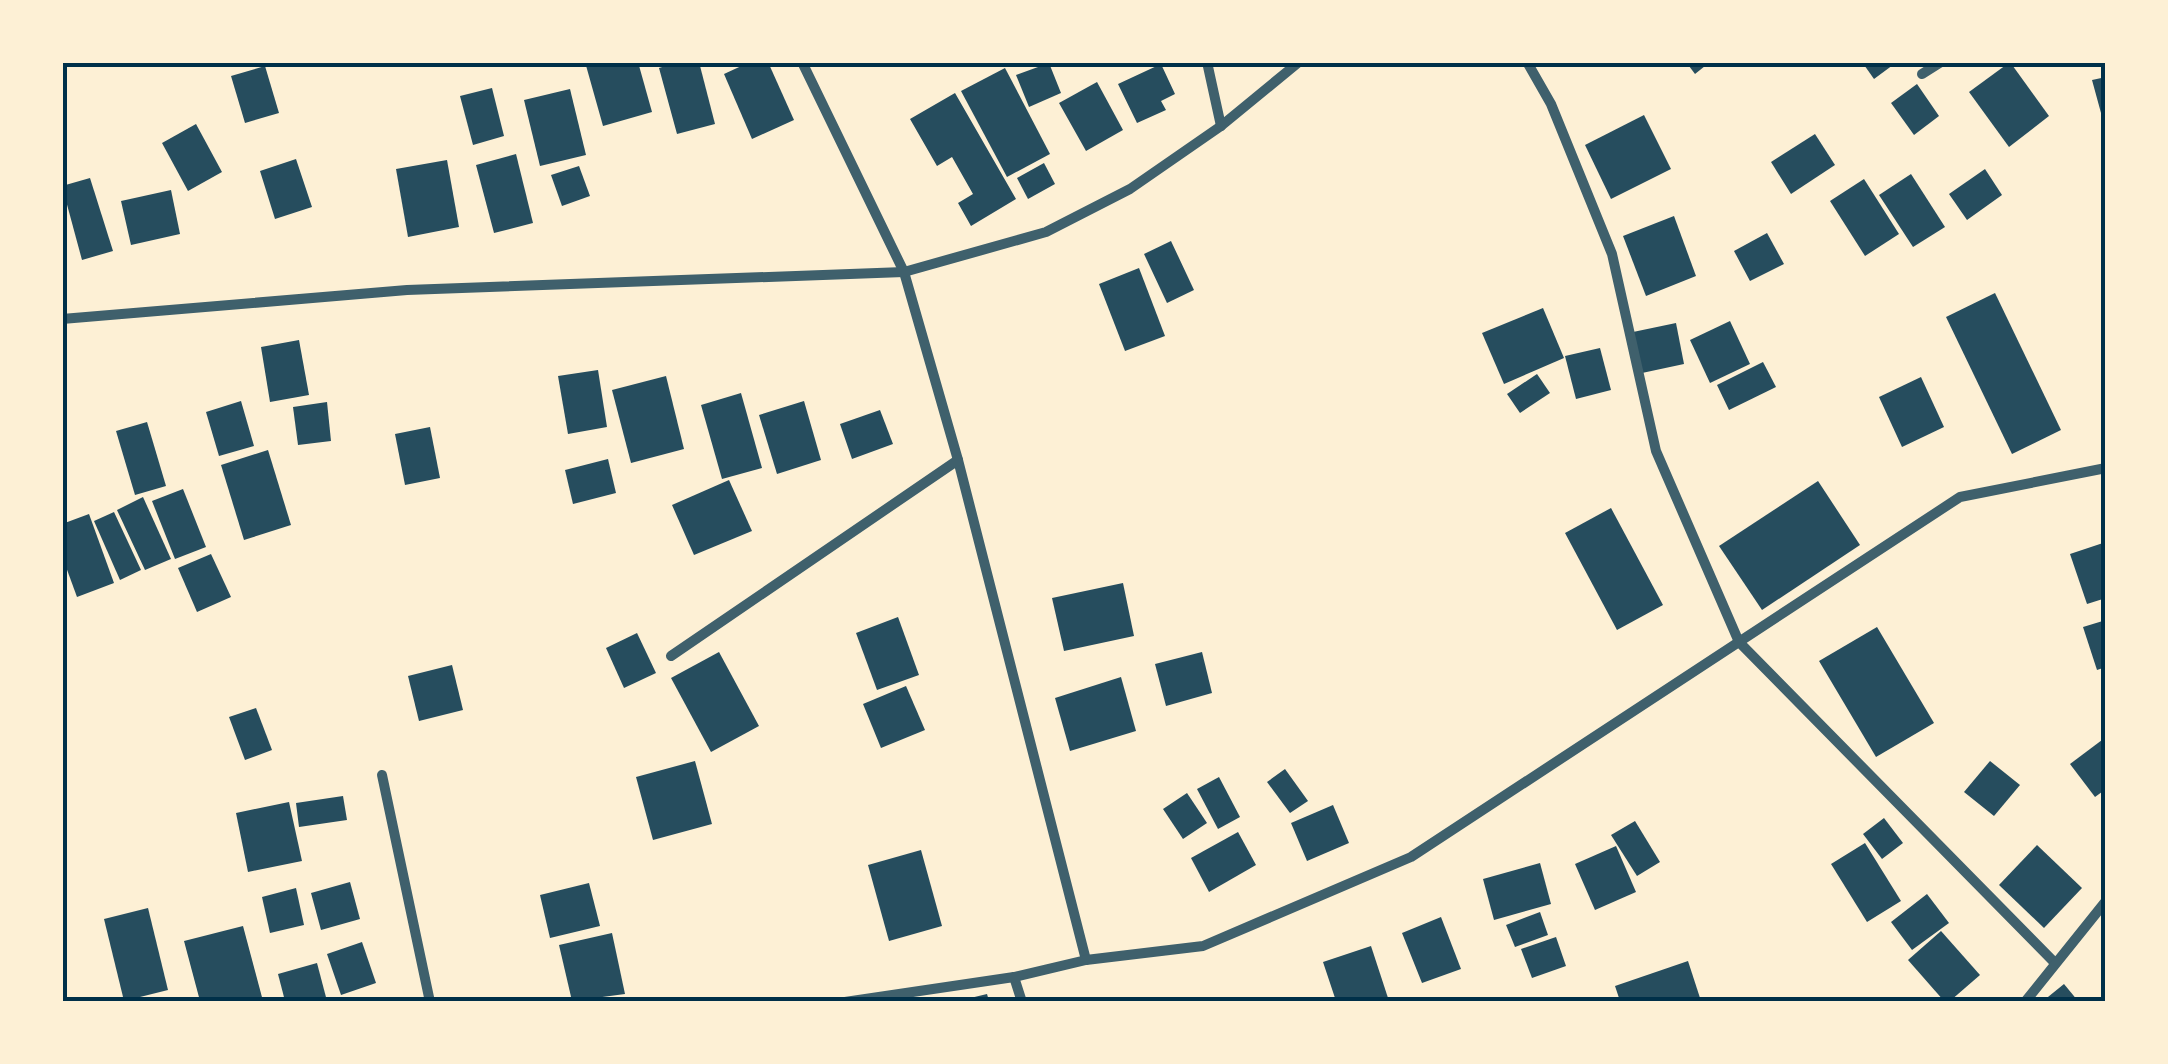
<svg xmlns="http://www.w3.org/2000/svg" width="2168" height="1064" font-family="Georgia,serif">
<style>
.building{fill:#264d5e}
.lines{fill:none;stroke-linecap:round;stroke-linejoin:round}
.minor{stroke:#3f606c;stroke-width:10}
.neatline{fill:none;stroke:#003049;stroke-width:4}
</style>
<rect width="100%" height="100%" fill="#fdf0d5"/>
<g class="building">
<polygon points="585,62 638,62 652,112 603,126"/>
<polygon points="678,62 699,62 715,124 677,134 659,68"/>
<polygon points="750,62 768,62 794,120 752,139 724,74"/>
<polygon points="1686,62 1710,62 1695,74"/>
<polygon points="1862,62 1897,62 1874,79"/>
<polygon points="2010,62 2049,116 2009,147 1969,92"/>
<polygon points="1049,63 1061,93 1029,107 1016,75"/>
<polygon points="1161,64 1175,94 1161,101 1166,110 1137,123 1118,84"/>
<polygon points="265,66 279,113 245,123 231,76"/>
<polygon points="1005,68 1050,154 1007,177 961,91"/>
<polygon points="2106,77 2106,124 2104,124 2092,80"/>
<polygon points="1097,82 1123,130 1086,151 1059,103"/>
<polygon points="1917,84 1939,116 1914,135 1891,103"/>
<polygon points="492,88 504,136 473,145 460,96"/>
<polygon points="570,89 586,155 540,166 524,100"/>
<polygon points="955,93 1016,199 971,226 958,203 973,194 952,157 937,166 910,119"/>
<polygon points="1644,115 1671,169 1611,199 1585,145"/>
<polygon points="196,124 222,172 188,191 162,143"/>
<polygon points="1815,134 1835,165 1791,194 1771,162"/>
<polygon points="516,154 533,223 494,233 476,165"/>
<polygon points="296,159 312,207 275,219 260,171"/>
<polygon points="447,160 459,227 408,237 396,169"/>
<polygon points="1044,163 1055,184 1028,199 1017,178"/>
<polygon points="579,166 590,196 562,206 551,175"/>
<polygon points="1985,169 2002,195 1967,220 1949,194"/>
<polygon points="1911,174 1945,227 1913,247 1879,195"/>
<polygon points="90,178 113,251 82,260 62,186"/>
<polygon points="1864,179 1899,234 1865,256 1830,201"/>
<polygon points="171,190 180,234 131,245 121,201"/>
<polygon points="1674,216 1696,276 1646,296 1623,236"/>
<polygon points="1767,233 1784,264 1750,281 1734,251"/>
<polygon points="1171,241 1194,290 1167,303 1144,254"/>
<polygon points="1139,268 1165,336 1125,351 1099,284"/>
<polygon points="1995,293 2061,430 2012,454 1946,317"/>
<polygon points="1543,308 1564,358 1504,384 1482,333"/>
<polygon points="1730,321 1750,364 1710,383 1690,340"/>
<polygon points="1676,323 1684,364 1642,373 1633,332"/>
<polygon points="299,340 309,395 270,402 261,347"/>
<polygon points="1600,348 1611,390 1576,399 1565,356"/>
<polygon points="1763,362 1776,387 1729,410 1717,385"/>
<polygon points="598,370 607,427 568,434 558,376"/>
<polygon points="1537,374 1550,393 1520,413 1507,394"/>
<polygon points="666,376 684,449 631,463 612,390"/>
<polygon points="1921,377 1944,427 1902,447 1879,397"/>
<polygon points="741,393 762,468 722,479 701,405"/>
<polygon points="241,401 254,446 219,456 206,412"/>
<polygon points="804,401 821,460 777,474 759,415"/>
<polygon points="327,402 331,441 298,445 293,407"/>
<polygon points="880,410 893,444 852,459 840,424"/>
<polygon points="147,422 166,486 135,495 116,431"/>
<polygon points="430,427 440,478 405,485 395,434"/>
<polygon points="268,450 291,525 244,540 221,465"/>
<polygon points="608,459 616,493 573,504 565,470"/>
<polygon points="729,480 752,531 694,555 672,505"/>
<polygon points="1818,481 1860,545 1762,610 1719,546"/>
<polygon points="183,489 206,547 175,559 152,501"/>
<polygon points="143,497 171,559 145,570 117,510"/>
<polygon points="1611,508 1663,605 1617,630 1565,533"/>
<polygon points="114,512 141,570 120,580 94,521"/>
<polygon points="89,514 114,583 77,597 62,556 62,524"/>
<polygon points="2106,542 2106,598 2087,604 2070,554"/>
<polygon points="211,554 231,597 197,612 178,568"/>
<polygon points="1123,583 1134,636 1064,651 1052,598"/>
<polygon points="898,617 919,675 877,690 856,633"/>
<polygon points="2106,620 2106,667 2097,670 2083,627"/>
<polygon points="1877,627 1934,723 1876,757 1819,661"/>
<polygon points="637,633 656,673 624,688 606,648"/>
<polygon points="719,652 759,726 711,752 671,678"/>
<polygon points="1202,652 1212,693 1166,706 1155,664"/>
<polygon points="452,665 463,710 419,721 408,676"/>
<polygon points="1121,677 1136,731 1070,751 1055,698"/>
<polygon points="906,686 925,730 881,748 863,704"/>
<polygon points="256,708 272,750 245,760 229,717"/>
<polygon points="2106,737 2106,789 2095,797 2070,764"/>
<polygon points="695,761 712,824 653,840 636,777"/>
<polygon points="1990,761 2020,785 1994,816 1964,792"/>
<polygon points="1285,769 1308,801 1290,813 1267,782"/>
<polygon points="1219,777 1240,817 1218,829 1197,789"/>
<polygon points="1187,793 1207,823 1183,839 1163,809"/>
<polygon points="343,796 347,820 299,827 296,803"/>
<polygon points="289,802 302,861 248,872 236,813"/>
<polygon points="1333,805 1349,843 1307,861 1291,823"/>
<polygon points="1884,818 1903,843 1882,859 1863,834"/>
<polygon points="1635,821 1660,862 1637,876 1611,835"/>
<polygon points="1238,832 1256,865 1209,892 1191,858"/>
<polygon points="1865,843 1901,901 1867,922 1831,864"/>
<polygon points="2037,845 2082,888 2044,928 1999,885"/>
<polygon points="1616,846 1636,892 1595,910 1575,864"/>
<polygon points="921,850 942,926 889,941 868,865"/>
<polygon points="1540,863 1551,904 1494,920 1483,879"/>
<polygon points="350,882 360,919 321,930 311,893"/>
<polygon points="589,883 600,926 550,938 540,895"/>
<polygon points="296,888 304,925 270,933 262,897"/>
<polygon points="1927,894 1949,923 1912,950 1891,922"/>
<polygon points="148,908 168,990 124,1001 104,919"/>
<polygon points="1540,912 1548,935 1515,947 1506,925"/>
<polygon points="1441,917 1461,969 1422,983 1402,933"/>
<polygon points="243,926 263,1001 200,1001 184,941"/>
<polygon points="1941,931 1980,975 1950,1001 1944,1001 1908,960"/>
<polygon points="612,933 625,994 572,1001 559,945"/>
<polygon points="1556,937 1566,966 1532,978 1521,949"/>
<polygon points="362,942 376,983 341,995 327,954"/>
<polygon points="1371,946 1389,1001 1336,1001 1323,962"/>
<polygon points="1688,961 1701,1001 1620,1001 1615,986"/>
<polygon points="317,963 327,1001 285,1001 278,974"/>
<polygon points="2064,984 2078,1001 2043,1001"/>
<polygon points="987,994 989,1001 962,1001 962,1000"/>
</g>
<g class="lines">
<g class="minor">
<polyline points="802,62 904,272 958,460 1086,960"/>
<polyline points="1207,62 1221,126"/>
<polyline points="1527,62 1551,104 1612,254 1656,451 1739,642 2055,963"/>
<polyline points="1922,74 1941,62"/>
<polyline points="62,319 407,290 904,272 1046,232 1130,189 1221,126 1299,62"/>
<polyline points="671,656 958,460"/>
<polyline points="382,775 430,1002"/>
<polyline points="1014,977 1022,1002"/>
<polyline points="845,1002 1014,977 1086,960 1203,946 1411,857 1960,497 2106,468"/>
<polyline points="2025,1002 2106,901"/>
</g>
</g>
<rect width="2168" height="1064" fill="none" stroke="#fdf0d5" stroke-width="130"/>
<rect x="65" y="65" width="2038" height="934" class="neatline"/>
</svg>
